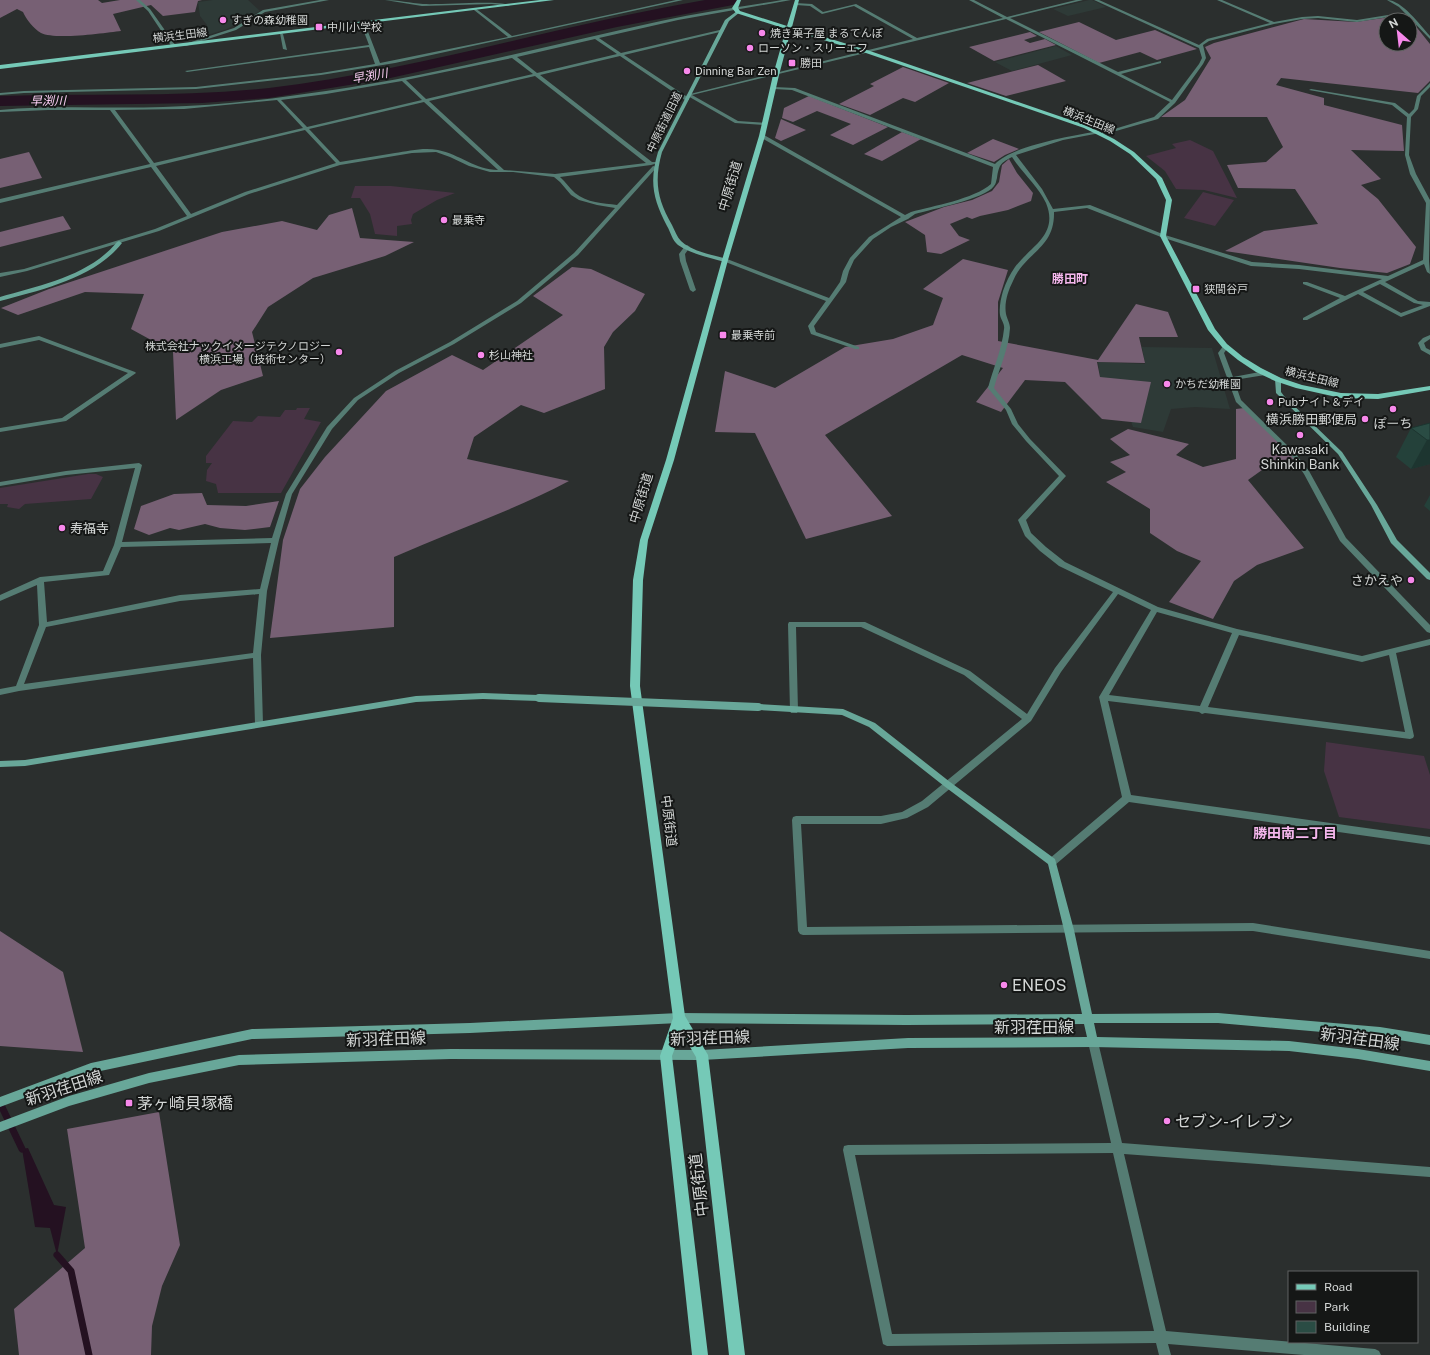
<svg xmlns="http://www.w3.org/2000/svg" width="1430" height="1355" font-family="'Public Sans','Noto Sans JP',sans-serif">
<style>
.built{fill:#2e3a37}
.green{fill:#473344}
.forest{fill:#776074}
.water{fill:#241121}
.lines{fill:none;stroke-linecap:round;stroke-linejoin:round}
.stream{stroke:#241121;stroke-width:7}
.river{fill:#241121;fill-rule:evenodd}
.street{fill:#557c73;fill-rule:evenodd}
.secondary{fill:#68a799;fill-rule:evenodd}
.primary{fill:#75c9b7;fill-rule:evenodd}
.secondary-bridge{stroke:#68a799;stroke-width:8}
.wall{fill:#24413a}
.shaded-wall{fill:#1d3530}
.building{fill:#2a4c44;stroke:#1d3530}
.poi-dot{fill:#f788eb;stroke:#151716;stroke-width:1.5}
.labels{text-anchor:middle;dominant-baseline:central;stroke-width:4;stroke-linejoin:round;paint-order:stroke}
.far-poi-label{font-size:11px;fill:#d3d6d5;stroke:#151716;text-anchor:start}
.far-street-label{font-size:11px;fill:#d3d6d5;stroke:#151716}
.far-water-label{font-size:12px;font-style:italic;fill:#fdcff6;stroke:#151716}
.far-neighbourhood-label{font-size:12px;font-weight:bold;fill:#f4b6ec;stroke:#151716}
.street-label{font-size:13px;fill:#d3d6d5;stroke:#151716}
.poi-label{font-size:13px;fill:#d3d6d5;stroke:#151716;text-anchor:end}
.neighbourhood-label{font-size:14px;font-weight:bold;fill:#f4b6ec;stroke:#151716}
.near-poi-label{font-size:16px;fill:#d3d6d5;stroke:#151716;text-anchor:start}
.near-street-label{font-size:16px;fill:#d3d6d5;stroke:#151716}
</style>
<rect width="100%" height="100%" fill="#2b2f2e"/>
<g class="built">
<polygon points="213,0 248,0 260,11 227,29 201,37 207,25 200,16 198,2"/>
<polygon points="1089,0 1092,0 1106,7 1068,16 1053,9"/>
<polygon points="1056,46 1072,55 1012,71 995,62"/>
<polygon points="1142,347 1212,348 1230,409 1195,407 1171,409 1163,432 1133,427 1120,391 1100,377 1098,362 1145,364"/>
</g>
<g class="green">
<polygon points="1190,140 1213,151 1237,198 1204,190 1176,189 1165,171 1146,156 1176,148 1172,144"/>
<polygon points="355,186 391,186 455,193 437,200 413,214 411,220 412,224 397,226 397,236 375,234 370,214 360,198 351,198"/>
<polygon points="1203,192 1234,200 1215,226 1184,218"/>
<polygon points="297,408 310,408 304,419 321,422 281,493 218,493 216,484 206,481 207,470 212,463 206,463 206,456 233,421 252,422 258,416 280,417 285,410 296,410"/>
<polygon points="88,474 96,474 103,477 91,499 25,504 19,509 7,507 8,504 0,504 0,488"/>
<polygon points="1326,742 1424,756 1430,775 1430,829 1339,817 1324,771"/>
</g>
<g class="forest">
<path d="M 0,0 L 98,0 L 102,3 L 120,0 L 202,0 L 198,1 L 195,12 L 163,16 L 151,5 L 113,14 L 121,31 C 105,33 55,40 41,33 C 34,29 26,19 23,12 L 17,9 L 0,18 Z"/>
<polygon points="1383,18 1394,20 1386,20 1386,44 1410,44 1410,23 1414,24 1430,44 1430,81 1418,93 1281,78 1276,85 1324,98 1324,105 1402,125 1404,151 1351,150 1381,179 1361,185 1378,199 1416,247 1410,264 1387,273 1340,268 1225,251 1264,231 1318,224 1295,189 1238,188 1227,165 1266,162 1283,147 1267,117 1161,117 1185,100 1211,58 1205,47 1214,43 1304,19 1356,22"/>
<polygon points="1079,22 1116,40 1155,30 1197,49 1157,60 1140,52 1099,63 1039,32"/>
<polygon points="1030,32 1037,36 1024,40 1030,43 1045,39 1056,45 994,61 969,47"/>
<polygon points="1038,65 1066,81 1006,96 967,83"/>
<polygon points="903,67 949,83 915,102 903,98 870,115 839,104 874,86 870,84"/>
<polygon points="809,96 888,127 853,145 830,135 851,124 817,111 793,122 782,118 784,108"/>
<polygon points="781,119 806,130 781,141 775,138"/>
<polygon points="902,132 921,139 882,161 864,154"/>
<polygon points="993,139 1019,149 1005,155 994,162 967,153"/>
<polygon points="29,152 42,178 0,188 0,159"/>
<polygon points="1009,159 1017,173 1033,193 1031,201 1008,210 980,216 972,219 967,217 950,224 959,236 970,240 941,254 927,252 925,235 905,222 944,207 972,200 992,191 999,182 1002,165"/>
<polygon points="352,208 360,238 414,242 385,256 313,278 268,307 252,332 263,376 221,390 176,420 173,352 131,329 144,294 85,292 18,315 1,308 49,289 222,232 282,221 317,230 329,215"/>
<polygon points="63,216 71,229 0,247 0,232"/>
<polygon points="963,259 1008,270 998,302 998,341 1098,360 1136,304 1168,312 1178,337 1139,337 1145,363 1097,362 1100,377 1151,382 1141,423 1102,419 1065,382 1025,380 1001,412 976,402 1003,368 962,355 825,435 892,516 806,539 755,433 715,432 725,371 775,388 845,347 893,339 933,325 943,298 923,289"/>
<path d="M 572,267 L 591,269 L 645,294 L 635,311 L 613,332 L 604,347 L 605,389 L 544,413 L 521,405 L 474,437 L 467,459 L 569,481 C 513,511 452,531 394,557 L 394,627 L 270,638 L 283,540 L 300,489 L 325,457 L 386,391 L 452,355 L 483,370 L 563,315 L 533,296 Z"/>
<polygon points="1244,408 1295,459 1266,461 1269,465 1248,480 1304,548 1257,565 1234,581 1213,619 1169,602 1201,561 1177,551 1150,533 1150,509 1106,482 1126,472 1110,462 1130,455 1110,439 1128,429 1189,444 1176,455 1203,467 1236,459 1236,409"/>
<polygon points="202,493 207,505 246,506 279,501 270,527 245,530 220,528 205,524 179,530 170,528 149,535 134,529 141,506 174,494"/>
<polygon points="0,931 63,972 83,1052 0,1046"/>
<polygon points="159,1112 180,1245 162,1286 152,1326 151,1355 19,1355 14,1309 85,1248 67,1129"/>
</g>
<polygon class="water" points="28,1148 54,1205 66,1207 57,1255 50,1228 35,1227 22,1149"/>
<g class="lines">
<g class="stream">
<polyline points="0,1103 22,1149"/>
<polyline points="57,1255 71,1271 89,1355"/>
</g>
<path class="river" d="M 705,0 L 741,0 L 739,3 L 733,5 L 617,27 L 386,79 L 269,98 L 202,103 L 0,106 L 0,96 C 89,93 180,98 269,88 C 417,70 559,25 705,0 Z"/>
<g class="street">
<polygon points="136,0 140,0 150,9 176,46 176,47 172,47 148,11"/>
<polygon points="320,0 329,0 265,12 236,30 186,46 182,45 234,28 263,10"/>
<path d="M 385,0 C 398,0 410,3 423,4 C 444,5 493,0 510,5 L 508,6 L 492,4 L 422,6 Z"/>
<polygon points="676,0 683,0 395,63 321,75 196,89 24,93 0,95 0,93 24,91 196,87 321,73 375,64 369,47 187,72 185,71 369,45 361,24 363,23 365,24 380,63 508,37 474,10 475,8 512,36"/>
<path d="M 782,0 L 791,0 L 678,20 L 599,38 L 621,53 L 724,29 L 724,31 L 624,55 L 689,98 L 689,100 L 685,100 L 620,56 L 540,75 L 652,162 L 656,162 L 658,163 L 651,165 L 560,177 C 566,182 569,188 575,193 C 587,203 603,203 617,205 L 653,166 L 657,167 L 578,255 L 521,303 L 454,344 L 399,373 L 358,400 L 332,429 L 292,494 L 279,540 L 267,591 L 261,655 L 263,724 L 262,726 L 256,726 L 255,724 L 253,658 L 19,691 L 0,695 L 0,689 L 16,686 L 39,625 L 37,585 L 0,601 L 0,595 L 40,577 L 103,571 L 114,545 L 135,468 L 66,475 L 0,486 L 0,482 L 66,471 L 139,463 L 142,465 L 122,542 L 272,538 L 286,494 L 327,427 L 354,398 L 395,371 L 450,342 L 517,301 L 574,253 L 615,208 L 597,205 L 579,200 L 571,195 L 560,182 L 554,177 L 513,172 L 490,172 L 469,166 L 450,157 L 436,152 L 412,153 L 340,165 L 249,194 L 159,231 L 27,271 L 0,277 L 0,273 L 24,269 L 155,229 L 187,216 L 151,167 L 0,203 L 0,199 L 150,164 L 110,110 L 48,110 L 0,112 L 0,110 C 55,105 109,109 163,107 C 217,106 272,99 326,91 C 439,75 549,45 661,21 C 701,12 742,7 782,0 ZM 595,39 L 617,54 L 537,73 L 517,57 ZM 512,58 L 533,74 L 426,99 L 406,80 ZM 535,76 L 646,163 L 555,174 L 504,170 L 429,101 ZM 402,81 L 422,100 L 307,127 L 281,100 L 326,94 ZM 277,100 L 303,128 L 154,163 L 115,110 L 184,109 ZM 424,102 L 498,170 C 476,170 459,154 438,150 C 424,147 408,151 395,153 C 377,156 358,159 340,162 L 309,129 ZM 305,130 L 336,163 L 245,192 L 191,214 L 156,166 ZM 271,543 L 260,589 L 180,595 L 47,622 L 44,582 L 109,575 L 121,547 ZM 259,594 L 253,653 L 24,684 L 46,627 L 180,601 Z"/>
<path d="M 969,0 L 974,0 L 1007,17 L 1076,0 L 1083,0 L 1010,18 L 1118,72 L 1161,61 L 1161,63 L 1121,74 L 1172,100 L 1199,64 L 1202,58 L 1199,48 L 1094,0 L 1099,0 L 1199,45 L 1207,39 L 1270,23 L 1217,0 L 1222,0 L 1274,22 L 1302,17 L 1318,16 L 1357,20 L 1388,15 L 1405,20 L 1398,20 L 1388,17 L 1357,22 L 1318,18 L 1302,19 L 1274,24 L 1209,41 L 1203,45 L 1206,58 L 1203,64 L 1175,103 L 1158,119 L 1102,135 L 1100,135 L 1100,133 L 1063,140 L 1016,155 L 1042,189 L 1053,209 L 1090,205 L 1165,235 L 1252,262 L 1299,265 L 1388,276 L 1423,260 L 1426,203 L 1410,174 L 1405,155 L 1407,117 L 1392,105 L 1309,90 L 1311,89 L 1395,103 L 1409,114 L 1414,109 L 1417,96 L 1430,83 L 1430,87 L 1421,96 L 1418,109 L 1411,117 L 1409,155 L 1416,174 L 1430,200 L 1429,261 L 1430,274 L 1427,272 L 1424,264 L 1385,282 L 1418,301 L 1430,302 L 1430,306 L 1401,317 L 1358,294 L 1307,320 L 1303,320 L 1303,318 L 1340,298 L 1303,284 L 1303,282 L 1307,282 L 1345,296 L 1382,279 L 1299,269 L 1251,266 L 1161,237 L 1087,208 L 1054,212 C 1055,249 1025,252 1013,281 C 1008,291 1004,303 1006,314 C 1007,319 1010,323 1010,328 C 1009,348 999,369 994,388 L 1011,409 L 1018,424 L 1030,439 L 1066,476 L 1026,520 L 1031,533 L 1046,547 L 1065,562 L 1158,607 L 1237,629 L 1362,656 L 1430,639 L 1430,645 L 1396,653 L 1414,736 L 1413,738 L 1410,739 L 1205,713 L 1202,714 L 1199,712 L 1108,701 L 1131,795 L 1430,837 L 1430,845 L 1129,802 L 1055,865 L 1052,866 L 1049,865 L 1047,862 L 1049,859 L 1122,797 L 1099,697 L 1151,610 L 1118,594 L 1061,672 L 1031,721 L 928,807 L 907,818 L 881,824 L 801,824 L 807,927 L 1253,923 L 1430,951 L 1430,959 L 1253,931 L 803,935 L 800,934 L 798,931 L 792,820 L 793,817 L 796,816 L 881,816 L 902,812 L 922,801 L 1022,719 L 964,675 L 861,627 L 796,627 L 798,711 L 797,713 L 791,713 L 790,711 L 788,624 L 789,622 L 865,622 L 970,671 L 1027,714 L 1055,668 L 1113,592 L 1059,566 L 1040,551 L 1025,536 L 1018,520 L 1059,476 L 1026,441 L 1012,424 L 1006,410 L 988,388 C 993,369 1002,349 1004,329 C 1005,324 1001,320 1000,315 C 999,307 1001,298 1003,291 C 1006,282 1010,274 1015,267 C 1031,246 1059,235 1046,203 C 1038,186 1022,173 1012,157 C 1001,163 999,164 997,178 C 996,181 996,184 994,186 C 985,199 932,209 915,214 L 908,219 L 891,227 L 873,239 L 854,260 L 849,271 L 846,282 L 814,326 L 816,332 L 859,347 L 859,349 L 855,349 L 811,334 L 808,326 L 826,301 L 723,261 L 723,259 L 727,259 L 829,298 L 840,282 L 843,271 L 850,258 L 869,237 L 901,217 L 760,137 L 760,135 L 764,135 L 905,215 L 911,212 C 933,206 974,199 991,184 L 993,167 L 792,90 L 774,89 L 772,88 L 774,87 L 795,88 L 995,164 C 1014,145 1072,136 1099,131 L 1101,131 L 1101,133 L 1154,117 L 1170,102 L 1006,19 L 692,95 L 738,121 L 766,123 L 766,124 L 764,125 L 735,123 L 686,95 L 913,39 L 854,6 L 822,14 L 810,6 L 796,5 L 795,3 L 812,4 L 823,12 L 856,4 L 917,38 L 1003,18 ZM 1380,284 L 1414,303 L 1423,305 L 1401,313 L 1363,292 ZM 1157,612 L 1232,633 L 1200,706 L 1109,695 ZM 1239,635 L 1362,662 L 1389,655 L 1405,732 L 1208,707 Z"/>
<path d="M 1387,0 C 1402,0 1420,25 1430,36 L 1430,39 L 1399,7 Z"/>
<polygon points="280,33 283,34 287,50 283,49"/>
<polygon points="687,245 690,247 685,254 686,261 696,290 693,292 690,290 680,261 679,254 685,246"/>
<polygon points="1430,335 1430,339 1424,343 1426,348 1430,350 1430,355 1421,350 1418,343 1423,338"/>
<polygon points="39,336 135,372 136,373 66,421 0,432 0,428 62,418 128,373 39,340 0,348 0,344"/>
<polygon points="1226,344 1229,346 1224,353 1233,377 1265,371 1268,373 1265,375 1234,380 1241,400 1295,453 1309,471 1346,538 1430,625 1430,633 1427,632 1340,541 1304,474 1291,455 1236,402 1218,353 1224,345"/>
<path d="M 1093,1037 L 1097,1039 L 1098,1042 L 1122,1143 L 1430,1167 L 1430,1177 L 1124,1154 L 1166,1331 L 1375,1349 L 1379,1351 L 1381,1355 L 1304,1355 L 1168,1344 L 1171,1355 L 1159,1355 L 1156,1343 L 887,1346 L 883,1344 L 843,1150 L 844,1146 L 848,1145 L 1111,1143 L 1088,1042 L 1089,1039 ZM 1113,1153 L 1154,1331 L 892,1334 L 855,1155 Z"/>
</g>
<g class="secondary">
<path d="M 737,11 L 740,12 L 729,21 L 662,152 C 654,181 657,199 672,225 C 675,231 677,237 681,241 C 693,252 713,255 727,259 L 727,261 L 725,262 C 710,258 691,254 678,245 C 672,240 671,233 667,226 C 653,199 649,182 658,152 L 725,20 Z"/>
<path d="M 119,241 L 122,243 C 95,278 41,290 0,301 L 0,297 C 41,285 89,276 117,242 Z"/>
<polygon points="1278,377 1281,379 1281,392 1284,396 1342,452 1377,505 1397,540 1430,573 1430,580 1427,579 1391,543 1371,505 1338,454 1276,393 1275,379"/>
<polygon points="483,693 539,695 542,696 543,698 542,700 539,701 483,699 416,702 25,766 0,767 0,761 25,760 416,696"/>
<polygon points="758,704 843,709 875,723 950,782 1055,859 1074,930 1092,1014 1218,1013 1380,1027 1430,1035 1430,1045 1380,1037 1218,1023 1094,1023 1097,1037 1289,1041 1358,1049 1430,1061 1430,1071 1358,1059 1289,1051 1093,1047 908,1048 702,1060 451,1059 239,1065 149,1083 69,1106 0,1132 0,1122 69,1096 149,1073 239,1055 451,1049 702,1050 908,1038 1087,1037 1084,1024 906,1025 679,1023 470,1033 252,1039 91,1073 0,1107 0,1097 91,1063 252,1029 470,1023 679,1013 906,1015 1082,1014 1064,930 1048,864 944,786 869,727 842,715 758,710 755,709 754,707 755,705"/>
</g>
<g class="primary">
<polygon points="540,0 554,0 0,69 0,65"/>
<polygon points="737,0 741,0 738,8 740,11 787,26 795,0 799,0 792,27 870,51 1088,126 1114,139 1134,152 1162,178 1172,200 1166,236 1215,329 1227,344 1243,357 1261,368 1281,378 1302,385 1341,393 1378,394 1430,386 1430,390 1378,399 1341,398 1296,388 1275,381 1256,372 1238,360 1222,347 1208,330 1160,236 1166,200 1156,179 1130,154 1110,141 1084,128 866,53 791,30 779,75 765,136 728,260 674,460 648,540 643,580 640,686 685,1016 708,1055 745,1355 729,1355 696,1057 681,1032 672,1056 708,1355 692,1355 660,1056 673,1018 630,686 633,580 640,540 666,460 722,260 759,136 773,75 786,29 736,13 732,8"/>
</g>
<polyline class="secondary-bridge" points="539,698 758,707"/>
</g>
<g class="wall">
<polygon points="1430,423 1430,464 1411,469 1396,457 1411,428"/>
<polygon points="1430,495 1430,511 1424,506"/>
</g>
<polygon class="shaded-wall" points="1427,440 1430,440 1430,464 1411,469"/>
<polygon class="building" points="1430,423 1430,440 1427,440 1411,428"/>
<g class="poi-dot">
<circle cx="223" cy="20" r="4"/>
<rect x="315" y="23" width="8" height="8" rx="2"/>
<circle cx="762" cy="33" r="4"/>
<circle cx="750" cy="48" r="4"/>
<rect x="788" y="59" width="8" height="8" rx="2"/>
<circle cx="687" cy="71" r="4"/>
<circle cx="444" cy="220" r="4"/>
<rect x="1192" y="285" width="8" height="8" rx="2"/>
<rect x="719" y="331" width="8" height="8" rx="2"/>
<circle cx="339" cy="352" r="4"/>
<circle cx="481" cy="355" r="4"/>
<circle cx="1167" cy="384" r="4"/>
<circle cx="1270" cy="402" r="4"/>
<circle cx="1393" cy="409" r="4"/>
<circle cx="1365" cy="419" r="4"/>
<circle cx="1300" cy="435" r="4"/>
<circle cx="62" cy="528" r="4"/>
<circle cx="1411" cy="580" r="4"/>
<circle cx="1004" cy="985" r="4"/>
<rect x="125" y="1099" width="8" height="8" rx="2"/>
<circle cx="1167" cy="1121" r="4"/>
</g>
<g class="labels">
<g class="far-poi-label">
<text x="231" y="20">すぎの森幼稚園</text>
<text x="327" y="27">中川小学校</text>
<text x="770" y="33">焼き菓子屋 まるてんぽ</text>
<text x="758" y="48">ローソン・スリーエフ</text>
<text x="800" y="63">勝田</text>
<text x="695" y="71">Dinning Bar Zen</text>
<text x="452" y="220">最乗寺</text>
<text x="1204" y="289">狭間谷戸</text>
<text x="731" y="335">最乗寺前</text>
<text x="331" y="346" text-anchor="end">株式会社ナックイメージテクノロジー<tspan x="331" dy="13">横浜工場（技術センター）</tspan></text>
<text x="489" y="355">杉山神社</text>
<text x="1175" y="384">かちだ幼稚園</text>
<text x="1278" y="402">Pubナイト＆デイ</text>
</g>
<g class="far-street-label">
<text transform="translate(180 35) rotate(-7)">横浜生田線</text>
<text transform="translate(1089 120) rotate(22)">横浜生田線</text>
<text transform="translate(664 122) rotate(-64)">中原街道旧道</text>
<text transform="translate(1312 377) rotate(14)">横浜生田線</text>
</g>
<g class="far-water-label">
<text transform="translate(370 76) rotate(-10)">早渕川</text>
<text transform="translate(48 101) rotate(-1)">早渕川</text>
</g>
<g class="far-neighbourhood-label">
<text x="1070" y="279">勝田町</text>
</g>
<g class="street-label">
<text transform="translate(730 186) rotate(-73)">中原街道</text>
<text transform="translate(641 498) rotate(-73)">中原街道</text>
<text transform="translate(669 821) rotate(83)">中原街道</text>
</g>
<g class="poi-label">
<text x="1357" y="419">横浜勝田郵便局</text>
<text x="1393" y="423" text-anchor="middle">ぽーち</text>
<text x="1300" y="449" text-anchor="middle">Kawasaki<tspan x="1300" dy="15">Shinkin Bank</tspan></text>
<text x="70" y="528" text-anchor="start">寿福寺</text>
<text x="1403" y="580">さかえや</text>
</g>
<g class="neighbourhood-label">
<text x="1295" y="833">勝田南二丁目</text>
</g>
<g class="near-poi-label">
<text x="1012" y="985">ENEOS</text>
<text x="137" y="1103">茅ヶ崎貝塚橋</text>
<text x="1175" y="1121">セブン-イレブン</text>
</g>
<g class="near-street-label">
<text x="1034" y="1027">新羽荏田線</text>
<text transform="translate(710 1038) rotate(-2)">新羽荏田線</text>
<text transform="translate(386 1039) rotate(-2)">新羽荏田線</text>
<text transform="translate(1360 1039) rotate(8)">新羽荏田線</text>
<text transform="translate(64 1088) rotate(-18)">新羽荏田線</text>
<text transform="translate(699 1185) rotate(-97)">中原街道</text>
</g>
</g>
<rect x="1288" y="1271" width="130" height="72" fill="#151716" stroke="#616362"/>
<rect x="1296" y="1284" width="20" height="6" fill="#75c9b7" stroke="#616362"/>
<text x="1324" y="1291" font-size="12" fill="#d3d6d5">Road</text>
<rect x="1296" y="1301" width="20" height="12" fill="#473344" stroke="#616362"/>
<text x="1324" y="1311" font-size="12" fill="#d3d6d5">Park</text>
<rect x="1296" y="1321" width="20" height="12" fill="#2a4c44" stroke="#616362"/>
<text x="1324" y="1331" font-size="12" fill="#d3d6d5">Building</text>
<g transform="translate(1398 32) rotate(332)"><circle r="19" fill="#151716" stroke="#616362"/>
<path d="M0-3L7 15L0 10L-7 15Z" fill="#f788eb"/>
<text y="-6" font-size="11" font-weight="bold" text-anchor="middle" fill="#d3d6d5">N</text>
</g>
</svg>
